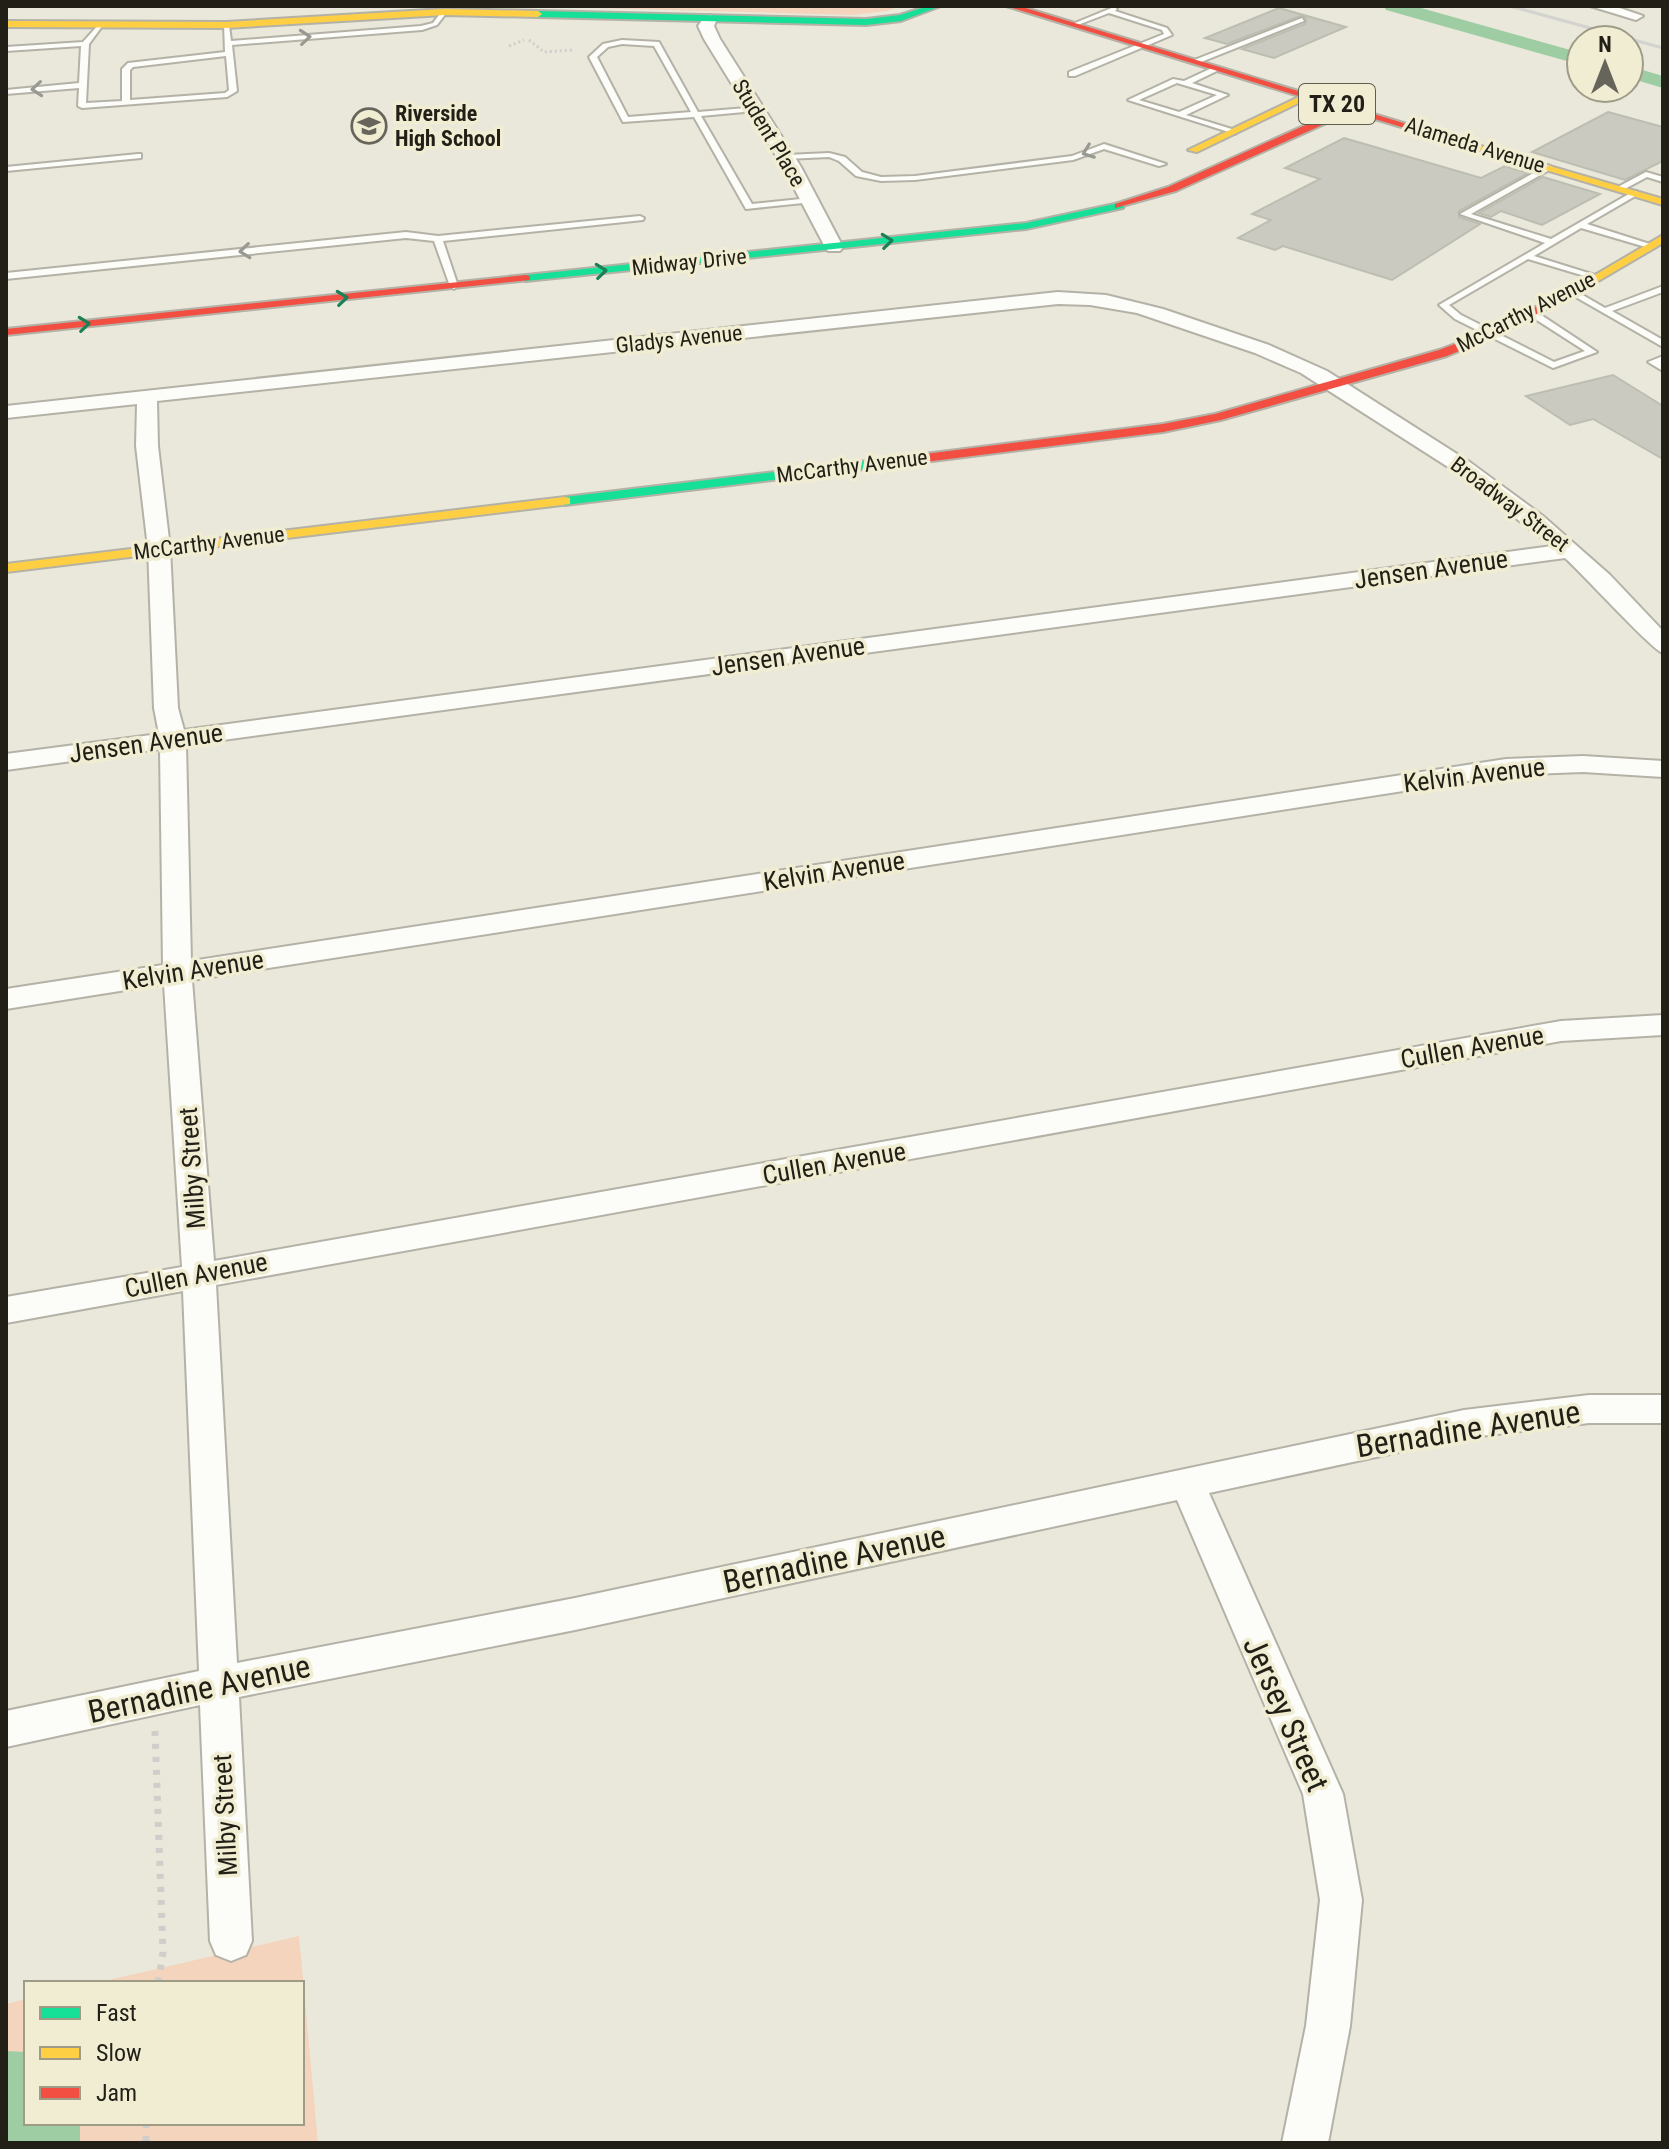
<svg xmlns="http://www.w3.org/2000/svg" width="1669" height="2149" font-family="'Roboto Condensed',sans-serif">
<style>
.green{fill:#f4d4bc}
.water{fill:#9ecda3}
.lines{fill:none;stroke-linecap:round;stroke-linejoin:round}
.canal{fill:#9ecda3;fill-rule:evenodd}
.building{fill:#cacac0;stroke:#bcbeb2;stroke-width:2}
.lane-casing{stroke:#b4b2a7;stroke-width:4}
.street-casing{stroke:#b4b2a7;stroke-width:4}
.fast-casing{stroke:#b4b2a7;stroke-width:4}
.slow-casing{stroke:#b4b2a7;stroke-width:4}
.jam-casing{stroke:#b4b2a7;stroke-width:4}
.path-far1{stroke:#cfcecb;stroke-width:3;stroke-dasharray:2 3;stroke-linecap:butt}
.path{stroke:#cfcecb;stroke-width:7;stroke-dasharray:5 8;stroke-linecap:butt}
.lane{fill:#fcfcf9;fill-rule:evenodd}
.street{fill:#fcfcf9;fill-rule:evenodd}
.fast{fill:#16e098;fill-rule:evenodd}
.slow{fill:#ffcf43;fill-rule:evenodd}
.jam{fill:#f24e42;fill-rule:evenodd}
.rail{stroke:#d3d3cf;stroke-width:3}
.oneway{stroke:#999993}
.oneway2{stroke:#1c8057}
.labels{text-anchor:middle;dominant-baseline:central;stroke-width:7;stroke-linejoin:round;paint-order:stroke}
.far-poi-label{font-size:22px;font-weight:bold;fill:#211f16;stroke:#f1edd3;text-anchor:start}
.far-street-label{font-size:22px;fill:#211f16;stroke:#f1edd3}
.shield{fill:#f1edd3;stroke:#5f5d4f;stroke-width:2}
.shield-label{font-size:24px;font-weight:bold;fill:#211f16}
.street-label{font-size:26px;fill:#211f16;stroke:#f1edd3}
.near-street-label{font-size:32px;fill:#211f16;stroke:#f1edd3}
</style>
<rect width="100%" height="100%" fill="#eae8da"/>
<g class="green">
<polygon points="519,6 902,6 887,11 852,15"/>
<polygon points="299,1936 318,2143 6,2143 6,2004 26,1999 26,2123 302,2123 302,1983 96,1983"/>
</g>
<polygon class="water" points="6,2051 26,2052 26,2123 80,2123 80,2143 6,2143"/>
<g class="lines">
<g class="canal">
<polygon points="1384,6 1414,6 1581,53 1581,65 1386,10"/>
<polygon points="1629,66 1663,76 1663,88 1629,78"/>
</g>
</g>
<g class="building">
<polygon points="1279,8 1346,27 1274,58 1242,49 1305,24 1306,19 1303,15 1227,44 1205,38"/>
<polygon points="1608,112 1663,127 1663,161 1625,180 1532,152"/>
<polygon points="1344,138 1481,178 1505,166 1528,173 1459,211 1459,217 1480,224 1392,280 1283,246 1275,250 1238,238 1271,220 1252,214 1320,179 1285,168"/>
<polygon points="1543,177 1600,194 1542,225 1501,211 1491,217 1479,213"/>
<polygon points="1613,375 1663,406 1663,459 1593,419 1570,425 1526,396"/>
</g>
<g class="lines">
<defs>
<g id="lane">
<polygon points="1114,7 1117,9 1115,11 1167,28 1172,35 1075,76 1069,76 1069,72 1164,34 1162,30 1109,13 1075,26 1070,25"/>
<path d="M 442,11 L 447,12 L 437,25 L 422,30 L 232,45 L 237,91 L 227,97 L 82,108 L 78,106 L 79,88 L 6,94 L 6,90 L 79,83 L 81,46 L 6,51 L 6,47 L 83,42 L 100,23 L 103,25 L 89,44 L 86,103 L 122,101 L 122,69 L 128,63 L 225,52 L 224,24 L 229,25 L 231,41 L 421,26 L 433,23 ZM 226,56 L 229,90 L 225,93 L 130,100 L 130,70 L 133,67 Z"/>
<polygon points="1302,18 1304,21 1196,64 1189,62"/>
<path d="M 622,40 L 659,42 L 698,112 L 758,107 L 758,111 L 755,111 L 701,116 L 752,204 L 810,198 L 814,200 L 813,202 L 746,209 L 694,117 L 623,122 L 589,57 L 603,44 ZM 622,44 L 654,46 L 691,112 L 628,117 L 597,57 L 608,47 Z"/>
<path d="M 1214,67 L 1221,69 L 1192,83 L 1228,95 L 1186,115 L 1235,130 L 1235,134 L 1128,100 L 1173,79 L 1184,81 ZM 1177,83 L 1217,95 L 1179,112 L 1139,100 Z"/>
<polygon points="1104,144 1166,164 1159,166 1104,149 1073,160 915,180 881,181 856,176 839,161 829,157 786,159 782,157 786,155 829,153 845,157 862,172 881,177 915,176 1072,156"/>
<polygon points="138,154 141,154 141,158 6,171 6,167"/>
<polygon points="1548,165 1552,167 1551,169 1471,214 1551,239 1634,191 1637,191 1637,195 1587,224 1653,245 1649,248 1581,228 1534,256 1598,276 1598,280 1528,259 1449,305 1461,315 1554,362 1585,351 1529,315 1529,311 1535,311 1597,352 1553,368 1455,319 1439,305 1545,243 1460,214"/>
<polygon points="1646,172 1663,177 1663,182 1647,177 1621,191 1614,189"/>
<polygon points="640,216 644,218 643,220 443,241 458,286 454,289 450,286 434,241 406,238 6,279 6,273 406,232 438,236"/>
<polygon points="1663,286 1663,292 1612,311 1663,340 1663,347 1567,292 1574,290 1605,308"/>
<polygon points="1663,356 1663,362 1661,363 1663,364 1663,371 1648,362"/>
</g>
<g id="street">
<polygon points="1590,6 1614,6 1643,16 1636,20"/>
<polygon points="710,15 717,19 714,26 720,39 801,167 843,247 840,251 828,251 825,247 783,167 704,39 698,26 705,16"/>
<path d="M 1058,292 L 1106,295 L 1163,309 L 1269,345 L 1327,371 L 1471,463 L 1543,516 L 1610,575 L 1663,631 L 1663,653 C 1653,651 1581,572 1565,558 L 186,745 L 191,961 L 1506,759 L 1583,756 L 1663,761 L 1663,777 L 1583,772 L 1506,775 L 192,980 L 214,1261 L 1561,1021 L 1663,1015 L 1663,1035 L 1561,1041 L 216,1285 L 237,1663 L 575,1598 L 1464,1410 L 1589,1395 L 1663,1395 L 1663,1423 L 1589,1423 L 1464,1438 L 1209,1493 L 1343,1794 L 1362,1900 L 1350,2026 L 1328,2143 L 1282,2143 L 1306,2026 L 1320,1900 L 1303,1794 L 1177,1500 L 575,1630 L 239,1697 L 252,1941 L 246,1955 L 231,1961 L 216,1955 L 210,1941 L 200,1705 L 6,1747 L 6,1711 L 199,1671 L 183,1291 L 6,1323 L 6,1297 L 182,1267 L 164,984 L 6,1009 L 6,989 L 163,965 L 160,749 L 6,770 L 6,754 L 159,734 L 154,708 L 148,548 L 136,446 L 137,404 L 6,418 L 6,406 ZM 1058,304 L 1090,305 L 1137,313 L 1255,353 L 1301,373 L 1456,472 L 1552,546 L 184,730 L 178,708 L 170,548 L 158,446 L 157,401 Z"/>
</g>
<g id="fast">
<polygon points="928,6 941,6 901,21 866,25 538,17 534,14 538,11 866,19 900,15"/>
<polygon points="1119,203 1124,206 1123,208 1026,229 526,281 520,278 526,275 1026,223"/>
<polygon points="901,457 907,461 906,464 565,505 558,501 565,497"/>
</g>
<g id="slow">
<polygon points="444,9 538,11 542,14 538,17 444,15 226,28 6,27 6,21 226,22"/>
<polygon points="1305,94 1313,96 1197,152 1188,150"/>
<polygon points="1402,123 1663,199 1663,205 1402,127"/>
<polygon points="1663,235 1663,243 1571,297 1561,295"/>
<polygon points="565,497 570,498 570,504 6,572 6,564"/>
</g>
<g id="jam">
<polygon points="1006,6 1019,6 1410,125 1405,128 1351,112 1176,191 1115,208 1115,204 1168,187 1341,109"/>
<polygon points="526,275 530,276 530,280 6,335 6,329"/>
<polygon points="1563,293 1573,295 1495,336 1447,356 1221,420 1163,432 901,465 895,461 901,457 1163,424 1215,414 1439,350 1487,332"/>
</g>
</defs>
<use href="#lane" class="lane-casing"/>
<use href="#street" class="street-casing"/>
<use href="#fast" class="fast-casing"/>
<use href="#slow" class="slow-casing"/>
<use href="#jam" class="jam-casing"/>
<g class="path-far1">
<polyline points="529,40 544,52 574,50"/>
<polyline points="509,46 524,40"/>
</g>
<g class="path">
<polyline points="155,1731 163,1953 158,1983"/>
<polyline points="146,2123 146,2143"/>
</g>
<use href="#lane" class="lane"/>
<use href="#street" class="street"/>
<use href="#fast" class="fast"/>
<use href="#slow" class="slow"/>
<use href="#jam" class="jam"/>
<polyline class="rail" points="1510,6 1663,48"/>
</g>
<defs><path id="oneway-chevron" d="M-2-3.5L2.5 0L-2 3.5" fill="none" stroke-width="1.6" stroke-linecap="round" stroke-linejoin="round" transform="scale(2)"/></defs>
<g class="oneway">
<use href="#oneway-chevron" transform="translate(305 37) rotate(-5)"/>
<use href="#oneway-chevron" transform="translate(37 89) rotate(175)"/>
<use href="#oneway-chevron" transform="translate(1088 152) rotate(159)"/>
<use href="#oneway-chevron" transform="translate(245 251) rotate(174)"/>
</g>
<g class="oneway2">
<use href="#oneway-chevron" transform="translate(887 241) rotate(-6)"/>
<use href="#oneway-chevron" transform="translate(601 271) rotate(-6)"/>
<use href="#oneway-chevron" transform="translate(342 298) rotate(-6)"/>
<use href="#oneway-chevron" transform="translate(84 324) rotate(-6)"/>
</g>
<defs>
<symbol id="school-ring" viewBox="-11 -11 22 22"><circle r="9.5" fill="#f1edd3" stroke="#67655b" stroke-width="1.5"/><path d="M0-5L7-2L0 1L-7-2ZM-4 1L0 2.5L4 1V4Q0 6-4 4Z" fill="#67655b"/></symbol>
</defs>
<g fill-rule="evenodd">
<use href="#school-ring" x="349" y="106" width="40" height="40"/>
</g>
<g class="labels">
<g class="far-poi-label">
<text x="395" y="113">Riverside<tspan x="395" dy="25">High School</tspan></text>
</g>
<g class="far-street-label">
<text transform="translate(769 133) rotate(59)">Student Place</text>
<text transform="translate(1475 145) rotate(17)">Alameda Avenue</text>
<text transform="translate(689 262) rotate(-6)">Midway Drive</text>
<text transform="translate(1526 312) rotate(-27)">McCarthy Avenue</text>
<text transform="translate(679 339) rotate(-6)">Gladys Avenue</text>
<text transform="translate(852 466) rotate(-7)">McCarthy Avenue</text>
<text transform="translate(1510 504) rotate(37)">Broadway Street</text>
<text transform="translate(209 543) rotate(-7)">McCarthy Avenue</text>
</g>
<rect class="shield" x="1299" y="84" width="76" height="40" rx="6"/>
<g class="shield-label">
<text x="1337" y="104">TX 20</text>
</g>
<g class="street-label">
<text transform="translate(1431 569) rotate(-8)">Jensen Avenue</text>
<text transform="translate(788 656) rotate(-8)">Jensen Avenue</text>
<text transform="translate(146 743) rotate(-8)">Jensen Avenue</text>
<text transform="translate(1474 775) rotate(-7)">Kelvin Avenue</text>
<text transform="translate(834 871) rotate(-9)">Kelvin Avenue</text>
<text transform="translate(193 970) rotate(-9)">Kelvin Avenue</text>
<text transform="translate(1472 1047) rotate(-10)">Cullen Avenue</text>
<text transform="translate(834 1163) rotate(-10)">Cullen Avenue</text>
<text transform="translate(192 1168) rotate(-94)">Milby Street</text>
<text transform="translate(196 1275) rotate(-11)">Cullen Avenue</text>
<text transform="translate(225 1815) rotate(-93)">Milby Street</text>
</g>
<g class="near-street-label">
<text transform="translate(1468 1429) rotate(-9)">Bernadine Avenue</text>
<text transform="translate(834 1559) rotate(-12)">Bernadine Avenue</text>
<text transform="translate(199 1689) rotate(-12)">Bernadine Avenue</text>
<text transform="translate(1286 1714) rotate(66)">Jersey Street</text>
</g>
</g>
<rect width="1669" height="2149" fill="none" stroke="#211f16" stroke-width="16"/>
<rect x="24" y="1981" width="280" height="144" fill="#f1edd3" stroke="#9e9b87" stroke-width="2"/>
<rect x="40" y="2007" width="40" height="12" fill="#16e098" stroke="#9e9b87" stroke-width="2"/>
<text x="96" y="2021" font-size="24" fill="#211f16">Fast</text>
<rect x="40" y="2047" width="40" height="12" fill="#ffcf43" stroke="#9e9b87" stroke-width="2"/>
<text x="96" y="2061" font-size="24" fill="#211f16">Slow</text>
<rect x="40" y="2087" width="40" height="12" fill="#f24e42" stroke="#9e9b87" stroke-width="2"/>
<text x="96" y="2101" font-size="24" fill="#211f16">Jam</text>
<g transform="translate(1605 64)"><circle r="38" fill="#f1edd3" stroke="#9e9b87" stroke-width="2"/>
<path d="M0-6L14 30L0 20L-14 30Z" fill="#67655b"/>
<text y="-12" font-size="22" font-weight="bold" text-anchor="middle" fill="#211f16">N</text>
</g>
</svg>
